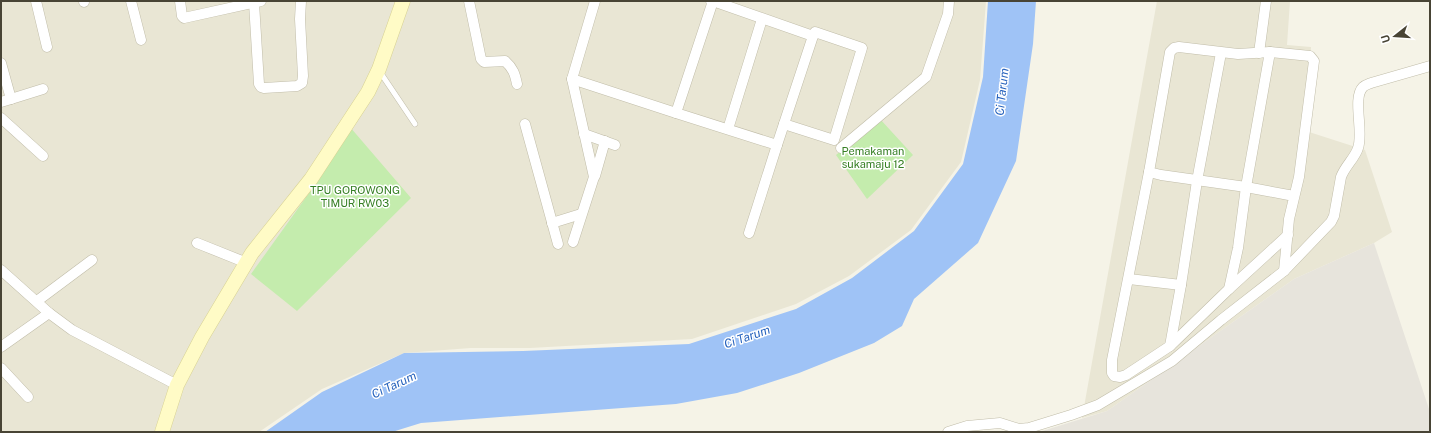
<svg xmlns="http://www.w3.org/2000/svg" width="1431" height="433" font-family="'Public Sans',sans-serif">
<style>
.residential{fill:#e9e6d4}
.industrial{fill:#e7e4dc}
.green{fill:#c4ecad}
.water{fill:#9fc3f6}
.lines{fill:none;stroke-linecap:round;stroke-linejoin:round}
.lane-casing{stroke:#c1bda9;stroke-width:6}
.street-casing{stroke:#c1bda9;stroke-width:11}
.secondary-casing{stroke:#d8d293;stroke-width:15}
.lane{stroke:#fff;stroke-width:5}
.street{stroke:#fff;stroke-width:10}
.secondary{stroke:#fffbc6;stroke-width:14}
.labels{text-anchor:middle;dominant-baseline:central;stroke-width:3;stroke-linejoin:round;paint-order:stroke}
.park-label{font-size:11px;fill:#367f24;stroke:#fff}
.water-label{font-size:12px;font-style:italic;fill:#2662bd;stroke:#fff}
</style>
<rect width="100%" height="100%" fill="#f5f3e7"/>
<g class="residential">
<polygon points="1,1 986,1 980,80 961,162 911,230 849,276 796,304 692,339 530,348 471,348 404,353 322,389 259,432 1,432"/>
<polygon points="1157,1 1290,1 1287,45 1311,47 1306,131 1365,150 1392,232 1374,243 1294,279 1107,411 1082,418"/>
</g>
<polygon class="industrial" points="1374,243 1430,412 1430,432 1039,432 1107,411 1294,279"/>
<g class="green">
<polygon points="880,119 913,155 867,199 836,155"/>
<polygon points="350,127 411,198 297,311 251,274 312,189"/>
</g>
<polygon class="water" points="988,1 1036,1 1033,44 1016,161 978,243 914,299 902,326 874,343 799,373 737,393 676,404 421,423 392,432 265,432 322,392 404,353 523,351 689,344 796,309 852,278 914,231 963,164 983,77"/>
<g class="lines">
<defs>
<polyline id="lane" points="380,72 415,124"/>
<g id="street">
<polyline points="36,1 47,47"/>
<polyline points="84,1 84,2"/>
<polyline points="131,1 141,40"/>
<polyline points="180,1 182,16 184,18 261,1"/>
<path d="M 469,1 L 481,59 L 484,62 L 505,61 C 513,68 515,74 517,84"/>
<polyline points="595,1 572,79 676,113"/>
<polyline points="711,1 713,1 813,36 777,145 676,113 713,1"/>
<polyline points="254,3 259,84 261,87 264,88 297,86 302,83 303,76 300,19 301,1"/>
<polyline points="1259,53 1266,1"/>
<polyline points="1,63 11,99 1,102"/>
<polyline points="572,79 594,177 573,242"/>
<polyline points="11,99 43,89"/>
<polyline points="1,118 43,156"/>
<polyline points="525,124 558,244"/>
<polyline points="784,124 834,140 862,48 815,32 813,36"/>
<polyline points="728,129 762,19"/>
<polyline points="584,134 615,145"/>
<polyline points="841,148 926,77 948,14 949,1"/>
<polyline points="1149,172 1112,360 1112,373 1114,376 1120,377 1126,375 1170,346 1229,289 1238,248 1246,187 1270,52"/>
<polyline points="595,176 605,141"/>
<polyline points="552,223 581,214"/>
<polyline points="749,233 777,145"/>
<polyline points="197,243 247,263"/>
<polyline points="1,270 49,313 72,330 177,385"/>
<polyline points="1284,271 1289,219 1299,177 1314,61 1310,56 1270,52 1238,54 1179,47 1174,48 1170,52 1149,172 1161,175 1246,187 1294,196"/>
<polyline points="1129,279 1181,285"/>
<polyline points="1229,289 1288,235"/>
<polyline points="37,301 92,260"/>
<polyline points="1170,346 1181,285 1197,181 1221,53"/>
<polyline points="1,347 49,313"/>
<polyline points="1,368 28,397"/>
<path d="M 948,432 L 967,426 L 1000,423 L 1019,429 L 1029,428 L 1071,415 L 1098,405 L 1172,361 L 1221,320 L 1284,271 L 1331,222 L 1334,216 L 1341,177 C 1345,166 1355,158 1358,148 C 1364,132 1352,98 1363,87 C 1365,85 1369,84 1371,83 L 1430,66"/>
</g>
<polyline id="secondary" points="162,432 177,385 202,337 252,253 311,179 368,92 379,69 403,1"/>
</defs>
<use href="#lane" class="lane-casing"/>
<use href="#street" class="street-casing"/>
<use href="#secondary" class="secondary-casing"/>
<use href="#lane" class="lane"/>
<use href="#street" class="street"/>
<use href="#secondary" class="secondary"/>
</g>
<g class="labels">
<g class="park-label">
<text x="873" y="151">Pemakaman<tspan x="873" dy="13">sukamaju 12</tspan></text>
<text x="355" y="190">TPU GOROWONG<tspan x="355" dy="13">TIMUR RW03</tspan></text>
</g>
<g class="water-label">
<text transform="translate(1002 92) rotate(-84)">Ci Tarum</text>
<text transform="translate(747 337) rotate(-19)">Ci Tarum</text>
<text transform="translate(394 385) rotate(-25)">Ci Tarum</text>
</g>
</g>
<rect width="1431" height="433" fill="none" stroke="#484435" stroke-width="4"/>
<g transform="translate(1395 36) rotate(253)" stroke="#ffffff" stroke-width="3" paint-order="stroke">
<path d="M0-3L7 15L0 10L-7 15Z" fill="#484435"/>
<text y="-6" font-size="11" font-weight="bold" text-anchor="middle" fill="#484435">U</text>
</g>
</svg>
